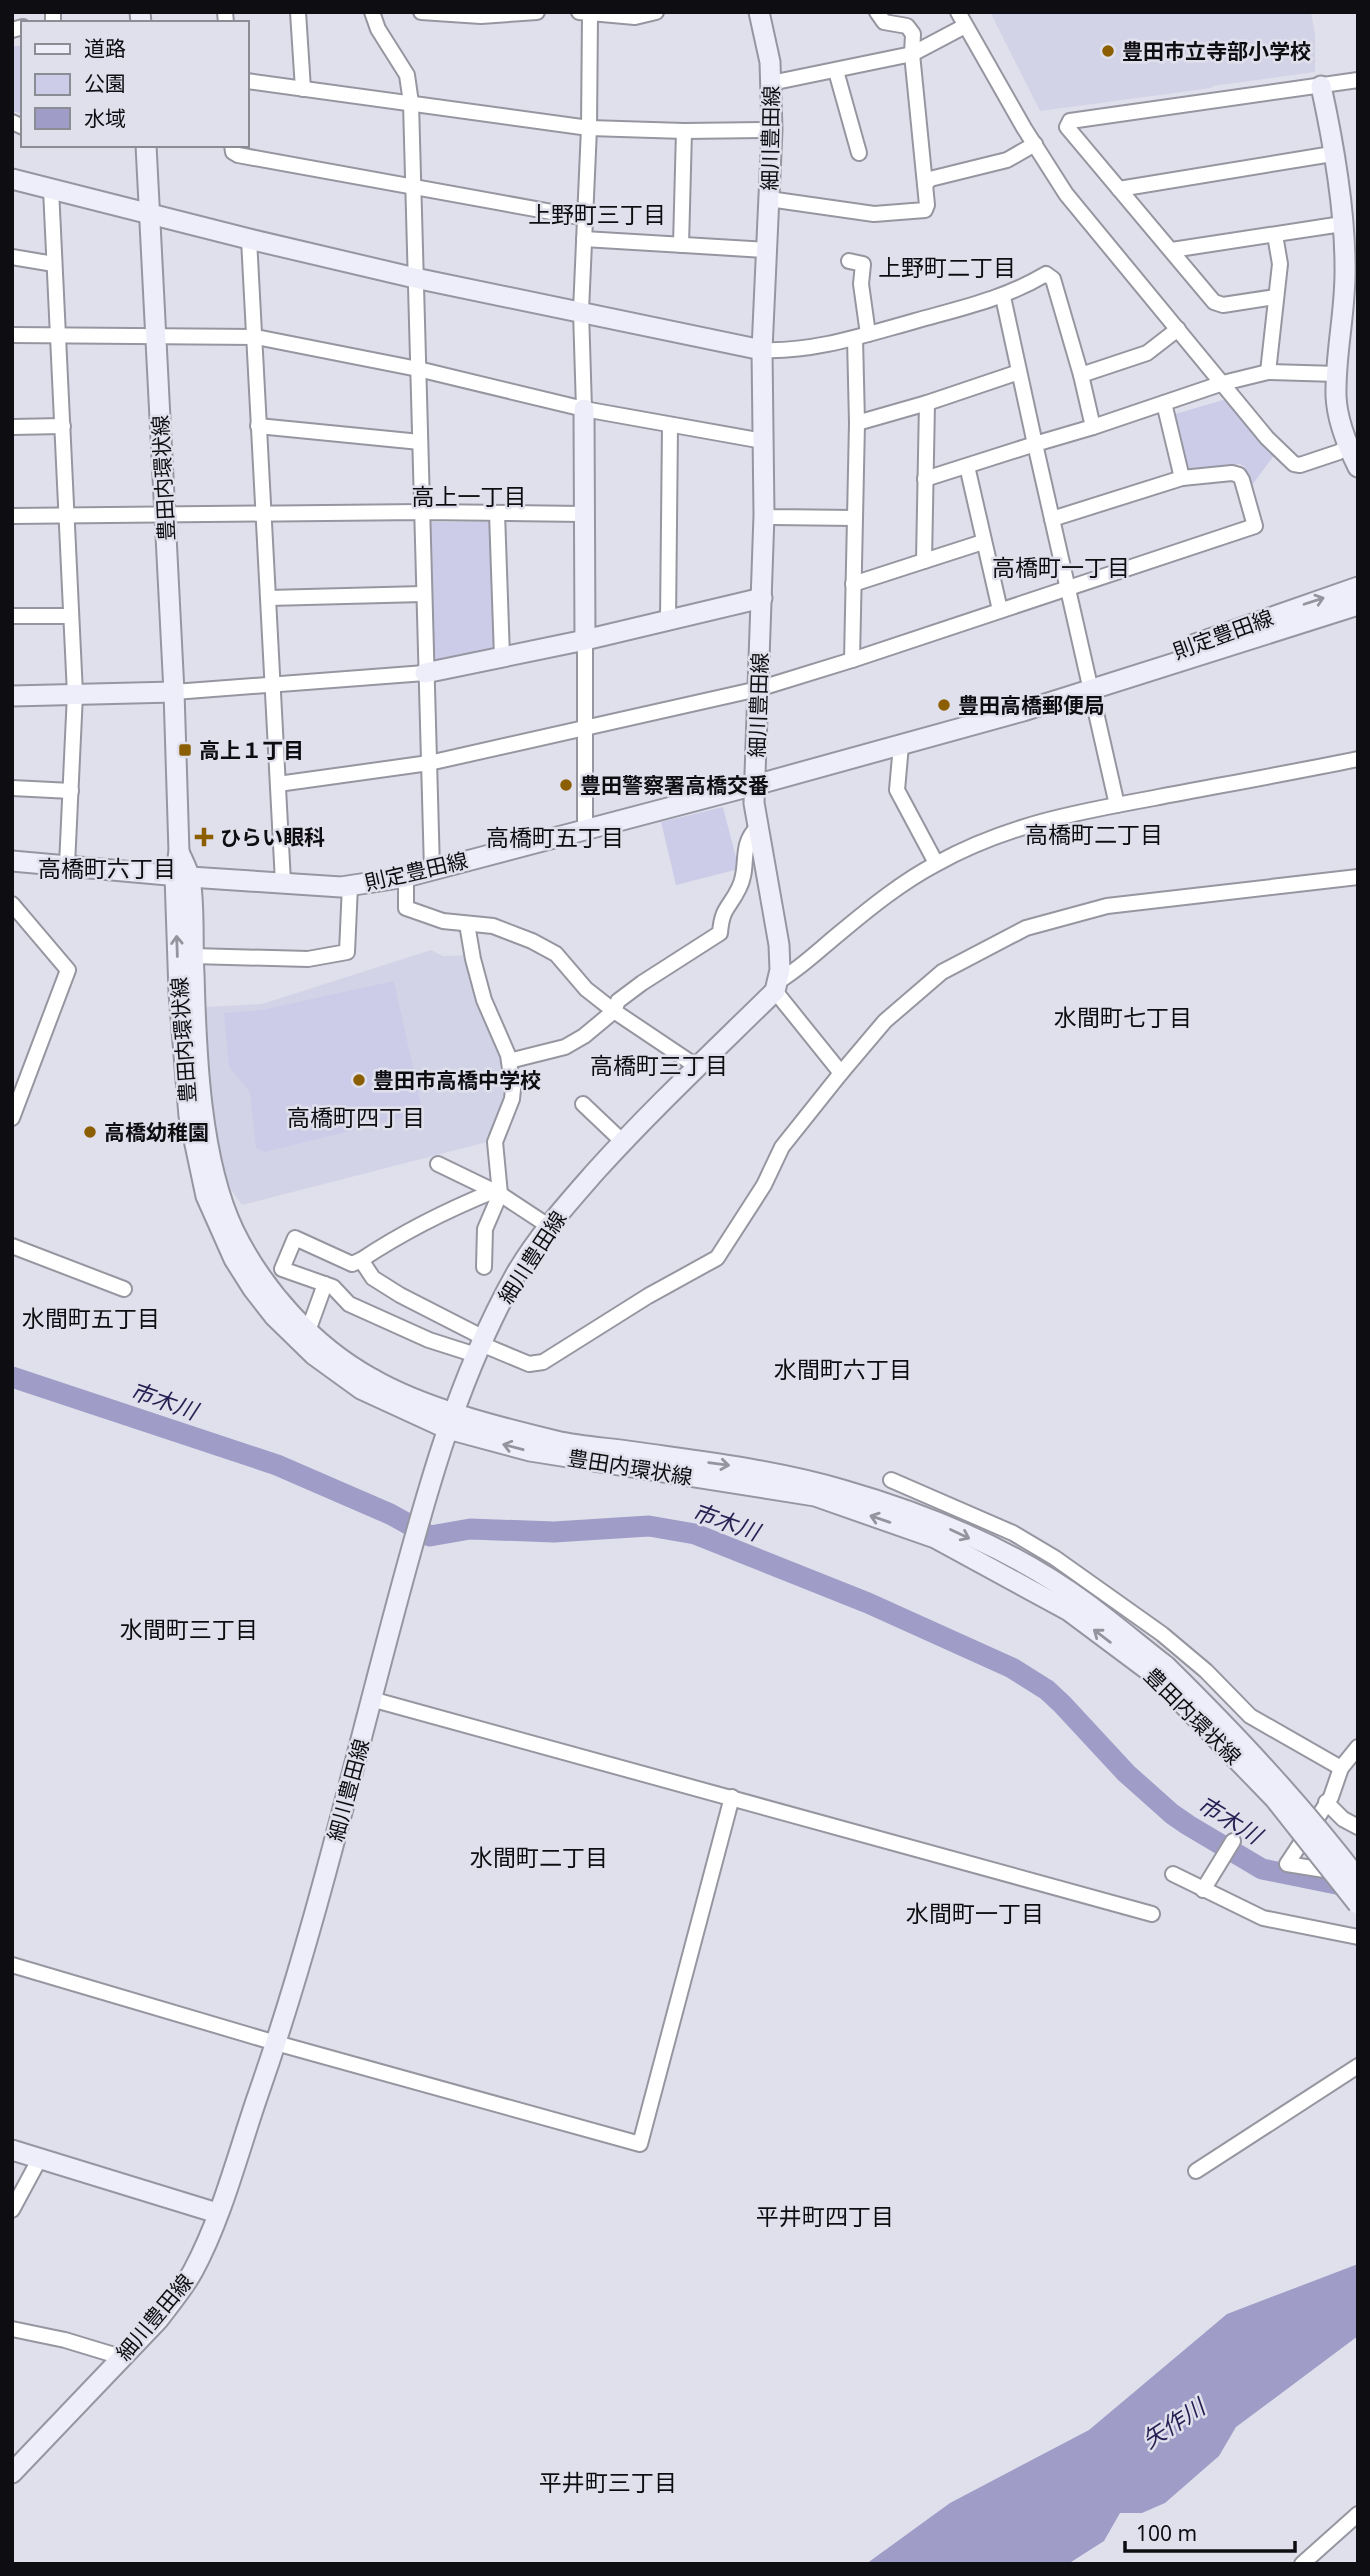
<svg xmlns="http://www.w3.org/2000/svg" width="1370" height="2576" font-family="'Noto Sans','Noto Sans JP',sans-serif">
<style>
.built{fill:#d3d3e7}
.green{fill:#cccce8}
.water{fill:#9f9dc7}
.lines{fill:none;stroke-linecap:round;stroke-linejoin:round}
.river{stroke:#9f9dc7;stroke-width:21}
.street-casing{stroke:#9696a1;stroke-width:18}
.secondary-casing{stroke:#9696a1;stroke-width:23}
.street{stroke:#fff;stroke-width:14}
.secondary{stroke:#eeeefb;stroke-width:19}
.secondary-bridge-casing{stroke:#9696a1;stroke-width:23;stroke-linecap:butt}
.secondary-bridge{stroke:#eeeefb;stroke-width:19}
.oneway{stroke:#94949e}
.poi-dot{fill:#8b5e01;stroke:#e0e0ec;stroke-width:2.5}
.labels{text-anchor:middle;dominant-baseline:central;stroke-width:5;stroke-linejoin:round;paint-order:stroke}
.poi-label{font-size:21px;font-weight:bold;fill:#0e0e12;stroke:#e0e0ec;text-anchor:start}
.street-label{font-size:21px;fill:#0e0e12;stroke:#e0e0ec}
.neighbourhood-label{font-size:23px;fill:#0e0e12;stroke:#e0e0ec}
.water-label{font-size:23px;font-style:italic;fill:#271f52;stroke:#e0e0ec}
</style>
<rect width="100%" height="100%" fill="#e0e0ec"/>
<g class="built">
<polygon points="990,12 1311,12 1315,34 1315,72 1213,86 1212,88 1040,111"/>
<polygon points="431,950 443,956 472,955 479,999 497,1049 509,1071 509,1107 495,1140 242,1205 229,1187 215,1140 204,1007 262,1004"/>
</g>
<g class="green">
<polygon points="15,46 23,46 23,114 12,111 12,48"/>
<polygon points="1230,398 1275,454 1250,488 1245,467 1240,464 1184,470 1175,414"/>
<polygon points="428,522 495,522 496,651 430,665"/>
<polygon points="723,807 739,869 676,885 661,822"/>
<polygon points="394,981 423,1113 265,1152 256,1148 250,1092 229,1067 224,1013 261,1010"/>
</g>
<polygon class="water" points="1358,2264 1358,2336 1236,2427 1219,2456 1165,2503 1142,2513 1120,2513 1104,2541 1068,2564 866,2564 950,2503 1089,2430 1227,2314"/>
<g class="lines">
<polyline class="river" points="12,1377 277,1465 390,1514 430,1536 470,1529 554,1532 649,1526 695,1534 868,1603 1012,1668 1047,1690 1062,1704 1126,1773 1172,1814 1188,1825 1262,1869 1356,1888"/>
<defs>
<g id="street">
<polyline points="53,12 53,23"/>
<polyline points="225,12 226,23"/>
<polyline points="298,12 303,89"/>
<polyline points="372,12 378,29 407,75 411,103 432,870"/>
<polyline points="421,12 481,16 537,12"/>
<polyline points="579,12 635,17 656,12"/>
<polyline points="958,12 1024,128 1066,194 1267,438 1294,464 1300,465 1339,452 1347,446"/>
<polyline points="12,30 23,27"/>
<polyline points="836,71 859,153"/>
<polyline points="247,81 589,128 684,131 772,130"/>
<polyline points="771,83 912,54 965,26"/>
<polyline points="12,122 23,127"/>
<polyline points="232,145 233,152 238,155 585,218"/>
<polyline points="926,184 930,179 1007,160 1035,144"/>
<polyline points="51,189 75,694 67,865"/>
<polyline points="1119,189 1332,154"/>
<polyline points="769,199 874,214 925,210 927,205 912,54 913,34 907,26 884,22 877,12"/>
<polyline points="249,239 283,882"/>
<polyline points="584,239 766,250"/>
<polyline points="681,245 684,131"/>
<polyline points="1172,250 1342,224"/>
<polyline points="12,257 54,264"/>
<polyline points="849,261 863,264 861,284 868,334"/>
<polyline points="1275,297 1223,305 1214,302 1067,127 1070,121 1358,80"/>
<polyline points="12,335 256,337 418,369 584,409 763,441"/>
<path d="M 762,350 C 815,352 864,335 915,321 C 961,308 1004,299 1046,274 L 1053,279 L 1081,375 L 1093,427 L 1035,444 L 1117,805"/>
<polyline points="1268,372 1280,264 1275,235"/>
<polyline points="1081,375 1147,353 1178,329"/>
<polyline points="1164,403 1182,478"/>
<polyline points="584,409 581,311 589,128 590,14"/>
<polyline points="857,423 927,403 1019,372"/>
<polyline points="258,426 420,442"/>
<polyline points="12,427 63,426"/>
<polyline points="1093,427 1223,383 1268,372 1337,374"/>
<polyline points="967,466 1000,610"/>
<polyline points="925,479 1035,444 1003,297"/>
<polyline points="497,513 502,657"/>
<polyline points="764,515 773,517 854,518"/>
<polyline points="12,516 421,512 583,514"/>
<polyline points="924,561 983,542"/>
<polyline points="853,584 924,561 927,403"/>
<polyline points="268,598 423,594"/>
<polyline points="12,616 71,616"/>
<polyline points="668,620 670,426"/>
<polyline points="585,640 585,828"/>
<polyline points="852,660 1255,526 1242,480 1239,475 1232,473 1182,478 1052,519"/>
<polyline points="174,692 425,673"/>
<polyline points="901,745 897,790 936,863"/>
<polyline points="278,784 429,763 758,689 852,660 857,423 855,338"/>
<polyline points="12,788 71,791"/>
<polyline points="406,877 406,908 443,921 493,926 532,941 556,954 586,989 614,1011 696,1066"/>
<polyline points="12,904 68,970 12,1118"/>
<polyline points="467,924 473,959 484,1000 508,1055 513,1089 512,1099 495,1142 500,1194 485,1229 484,1267"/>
<polyline points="193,956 308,959 347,952 350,885"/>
<path d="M 779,981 C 802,967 820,949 841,932 C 871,907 902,882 936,864 C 1006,825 1077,812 1154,798 C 1222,785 1290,773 1358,759"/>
<polyline points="775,991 841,1073"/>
<path d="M 509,1061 L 565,1047 L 584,1036 L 614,1011 L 618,1001 L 642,983 L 720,933 C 722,907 729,909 739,888 C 750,867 738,845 758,827"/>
<polyline points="583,1104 623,1142"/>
<polyline points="438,1164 500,1194 547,1225"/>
<polyline points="12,1246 124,1289"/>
<path d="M 361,1260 C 403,1232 447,1210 494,1191"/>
<polyline points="308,1331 325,1284"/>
<polyline points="481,1344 529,1364 543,1362 648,1296 717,1258 764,1185 782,1147 841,1073 885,1021 942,972 1026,928 1107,906 1358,877"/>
<polyline points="476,1355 429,1340 349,1304 333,1287 282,1269 295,1238 352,1264 361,1260 373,1278 400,1295 484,1338"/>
<polyline points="891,1480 1013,1533 1055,1558 1162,1634 1206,1671 1250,1716 1341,1768"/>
<polyline points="371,1699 1152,1914"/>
<polyline points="1326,1802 1343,1819 1358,1827"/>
<polyline points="1337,1872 1287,1864 1331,1797 1341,1768 1358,1747"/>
<polyline points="1173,1874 1263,1918 1358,1937"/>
<polyline points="1203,1890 1233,1841"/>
<polyline points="12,1965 276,2043 640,2144 732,1797"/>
<polyline points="1196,2171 1358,2066"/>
<polyline points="12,2210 40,2158"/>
<polyline points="12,2329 65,2340 121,2357"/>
<polyline points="1302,2564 1358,2514"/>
</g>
<g id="secondary">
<polyline points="140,12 141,23"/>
<path d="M 1321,86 C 1333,141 1345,211 1345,267 C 1346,310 1335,353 1336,396 C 1337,421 1347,445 1358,467"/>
<polyline points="146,145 174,692 179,852 175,876 179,993 189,1116 206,1196 234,1259 253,1289 274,1316 314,1355 361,1389 448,1429 530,1451 815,1496 935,1538 1069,1611 1156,1676"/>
<polyline points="12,179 249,239 415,278 762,350"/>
<polyline points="584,409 585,640"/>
<polyline points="1195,644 1358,587"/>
<polyline points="425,673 585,640 762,598"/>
<polyline points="12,696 174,692"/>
<path d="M 179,852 C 183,861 188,870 190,879 C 195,908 192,944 194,974 C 196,1052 200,1160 234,1231 C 263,1290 313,1346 371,1378 C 422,1408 498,1427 556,1441 C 582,1447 609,1448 635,1452 C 705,1462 775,1470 843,1490 C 927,1514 1015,1551 1086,1603 C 1113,1623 1139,1645 1166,1666"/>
<polyline points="12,861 190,877 341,887 406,877 755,785 1023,711 1358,605"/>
<polyline points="12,2150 217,2213"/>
<path d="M 12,2473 L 158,2320 C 170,2304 183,2289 193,2271 C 222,2217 238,2153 258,2095 C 312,1941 349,1782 391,1625 C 423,1505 455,1381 517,1272 C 539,1235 567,1204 595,1172 C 653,1108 714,1051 775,991 L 780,970 L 779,945 L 754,803 L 764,515 L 762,350 L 772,130 L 770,62 L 759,12"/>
</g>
</defs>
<use href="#street" class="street-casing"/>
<use href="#secondary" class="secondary-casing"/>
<use href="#street" class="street"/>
<use href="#secondary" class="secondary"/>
<defs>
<g id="secondary-bridge">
<path d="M 1166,1666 C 1236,1735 1298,1801 1358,1879"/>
<polyline points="1156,1676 1275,1799 1358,1904"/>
</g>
</defs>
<use href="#secondary-bridge" class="secondary-bridge-casing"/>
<use href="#secondary-bridge" class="secondary-bridge"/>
</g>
<defs><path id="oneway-shaft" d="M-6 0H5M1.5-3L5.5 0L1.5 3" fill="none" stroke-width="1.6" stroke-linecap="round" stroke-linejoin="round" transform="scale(1.75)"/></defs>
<g class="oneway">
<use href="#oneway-shaft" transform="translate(1314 601) rotate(-18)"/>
<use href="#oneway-shaft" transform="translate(177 946) rotate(-92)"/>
<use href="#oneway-shaft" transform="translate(513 1447) rotate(-165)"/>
<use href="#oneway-shaft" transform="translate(719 1464) rotate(8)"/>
<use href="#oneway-shaft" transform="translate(880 1519) rotate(-161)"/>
<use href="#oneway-shaft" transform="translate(960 1534) rotate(25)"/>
<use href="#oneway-shaft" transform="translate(1102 1636) rotate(-143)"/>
</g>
<g class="poi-dot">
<circle cx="1108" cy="51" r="7"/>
<circle cx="944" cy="705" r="7"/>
<rect x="178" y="743" width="14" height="14" rx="3.5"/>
<circle cx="566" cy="785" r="7"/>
<path d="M200.5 826.5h7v7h7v7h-7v7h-7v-7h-7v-7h7z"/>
<circle cx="359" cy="1080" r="7"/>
<circle cx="90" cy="1132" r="7"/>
</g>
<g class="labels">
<g class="poi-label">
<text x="1122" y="51">豊田市立寺部小学校</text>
<text x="958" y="705">豊田高橋郵便局</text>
<text x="199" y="750">高上１丁目</text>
<text x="580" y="785">豊田警察署高橋交番</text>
<text x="220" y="837">ひらい眼科</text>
<text x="373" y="1080">豊田市高橋中学校</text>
<text x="104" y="1132">高橋幼稚園</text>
</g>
<g class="street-label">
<text transform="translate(770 138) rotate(-89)">細川豊田線</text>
<text transform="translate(163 478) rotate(-93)">豊田内環状線</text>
<text transform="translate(1223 634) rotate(-20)">則定豊田線</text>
<text transform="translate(758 705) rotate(-88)">細川豊田線</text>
<text transform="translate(416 871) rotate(-13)">則定豊田線</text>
<text transform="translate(183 1040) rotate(-94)">豊田内環状線</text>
<text transform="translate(532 1257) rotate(-57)">細川豊田線</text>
<text transform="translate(630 1467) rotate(9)">豊田内環状線</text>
<text transform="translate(1193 1716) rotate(45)">豊田内環状線</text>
<text transform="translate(348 1790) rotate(-75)">細川豊田線</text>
<text transform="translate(154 2317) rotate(-50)">細川豊田線</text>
</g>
<g class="neighbourhood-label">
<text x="597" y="214">上野町三丁目</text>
<text x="947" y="267">上野町二丁目</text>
<text x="469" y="496">高上一丁目</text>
<text x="1061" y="567">高橋町一丁目</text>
<text x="1094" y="834">高橋町二丁目</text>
<text x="555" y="837">高橋町五丁目</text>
<text x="107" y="868">高橋町六丁目</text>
<text x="1123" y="1017">水間町七丁目</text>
<text x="659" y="1065">高橋町三丁目</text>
<text x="356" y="1117">高橋町四丁目</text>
<text x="91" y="1318">水間町五丁目</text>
<text x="843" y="1369">水間町六丁目</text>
<text x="189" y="1629">水間町三丁目</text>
<text x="539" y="1857">水間町二丁目</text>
<text x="975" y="1913">水間町一丁目</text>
<text x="825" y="2216">平井町四丁目</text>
<text x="608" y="2482">平井町三丁目</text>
</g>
<g class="water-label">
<text transform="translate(164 1400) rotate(19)">市木川</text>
<text transform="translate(726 1521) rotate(19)">市木川</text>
<text transform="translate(1230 1819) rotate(31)">市木川</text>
<text transform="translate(1173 2423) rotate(-33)">矢作川</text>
</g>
</g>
<rect width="1370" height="2576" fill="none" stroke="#0e0e12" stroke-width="28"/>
<rect x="21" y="21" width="228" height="126" fill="#e0e0ec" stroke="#8c8c95" stroke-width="2"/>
<rect x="35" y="44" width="35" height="10" fill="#eeeefb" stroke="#8c8c95" stroke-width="2"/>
<text x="84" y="56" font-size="21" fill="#0e0e12">道路</text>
<rect x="35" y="74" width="35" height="21" fill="#cccce8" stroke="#8c8c95" stroke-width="2"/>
<text x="84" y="91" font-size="21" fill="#0e0e12">公園</text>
<rect x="35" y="108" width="35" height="21" fill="#9f9dc7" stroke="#8c8c95" stroke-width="2"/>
<text x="84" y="126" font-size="21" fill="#0e0e12">水域</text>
<path d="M1125 2541v10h170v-10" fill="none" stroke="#0e0e12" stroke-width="3.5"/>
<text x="1136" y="2541" font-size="21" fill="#0e0e12" stroke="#e0e0ec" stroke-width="5" paint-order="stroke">100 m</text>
</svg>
